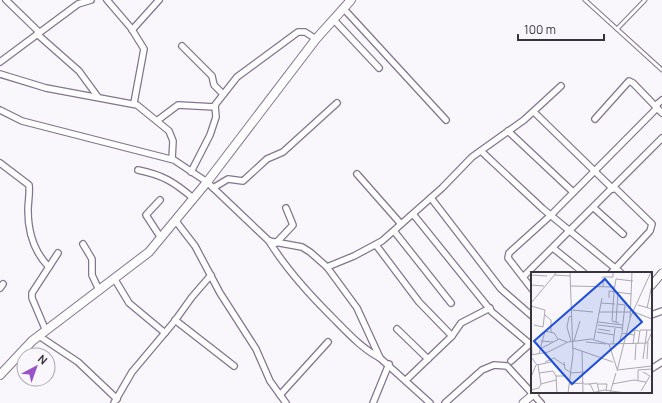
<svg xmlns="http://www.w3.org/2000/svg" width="662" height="403" font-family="Manrope,sans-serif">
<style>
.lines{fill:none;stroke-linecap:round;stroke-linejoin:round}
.service-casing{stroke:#83758e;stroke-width:5}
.minor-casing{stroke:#83758e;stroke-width:8}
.tertiary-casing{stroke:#83758e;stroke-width:9}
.secondary-casing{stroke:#83758e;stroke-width:10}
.service{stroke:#fff;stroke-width:3}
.minor{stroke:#fff;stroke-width:5.5}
.tertiary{stroke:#fff;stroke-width:7}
.secondary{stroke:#fff;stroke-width:8}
.inset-road{fill:none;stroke:#aca8b0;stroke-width:1}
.view{fill:#1d4ed8;fill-opacity:0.15;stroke:#1d4ed8;stroke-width:2}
.inset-edge{fill:none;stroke:#39333e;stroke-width:2}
</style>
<rect width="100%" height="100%" fill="#f9f6fc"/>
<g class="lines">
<defs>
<g id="service">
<polyline points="585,0 662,70"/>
<polyline points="617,29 645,0"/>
</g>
<g id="minor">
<polyline points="6,0 39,32"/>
<polyline points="107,0 131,28 144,49 134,103"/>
<polyline points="344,9 446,120"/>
<polyline points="334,20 379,68"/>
<polyline points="132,30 159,0"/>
<polyline points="37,34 79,71 98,97"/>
<polyline points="182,46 212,76 214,85 223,94"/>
<polyline points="0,62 78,4 91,0"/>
<polyline points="0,74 46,88 137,105 169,131 173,141 172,159"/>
<polyline points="655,106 662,100"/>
<polyline points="0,110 22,121 174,160 207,182 269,241 302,247 310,252 327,267 357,308 380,358 430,403"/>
<polyline points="534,112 613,189"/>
<polyline points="595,119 629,81 633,83 662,113"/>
<polyline points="158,120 178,105 215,107"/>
<polyline points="508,131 573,192"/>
<polyline points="481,151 543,209 621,273"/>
<path d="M 0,163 L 29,185 C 30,194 28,202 28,210 C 28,232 34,252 49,267"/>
<path d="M 138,170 C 163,175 174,182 193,198"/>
<polyline points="191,172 210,135 216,117 215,105 237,77 298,32 305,32 316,39"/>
<polyline points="357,174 401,224"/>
<polyline points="213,188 228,179 243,181 267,159 283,152 337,103"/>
<polyline points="431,198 501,289 532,316"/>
<polyline points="160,200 146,215 161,238"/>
<polyline points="594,208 623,234"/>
<polyline points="413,214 492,312 530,344"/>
<polyline points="175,220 195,246 220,293 256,349 270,381 286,403"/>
<polyline points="394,231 451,303"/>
<path d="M 269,241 C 286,269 308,293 331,316 C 347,332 361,348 380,358"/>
<polyline points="276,243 293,225 286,208"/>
<polyline points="83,244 92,259 92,275 99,290"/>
<polyline points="376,245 419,302 452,336"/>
<polyline points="553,248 584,273"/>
<polyline points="327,267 354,256 382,241 442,188 472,157 524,120 561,86"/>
<polyline points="611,273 650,231 652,224 614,187"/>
<polyline points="523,277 662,138"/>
<polyline points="114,278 129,303 165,333"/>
<polyline points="0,288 3,284"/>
<polyline points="532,289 508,258 509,253 551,215 657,108"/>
<polyline points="651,315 662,311"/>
<polyline points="175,320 234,366"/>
<polyline points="397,329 428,359"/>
<polyline points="46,331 32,298 32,293 58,253"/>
<polyline points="39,336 78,362 117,399"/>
<polyline points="511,361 532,342"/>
<polyline points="651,369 662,362"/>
<polyline points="406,380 452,336 461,323 490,308"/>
<polyline points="280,395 328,342"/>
<polyline points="114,403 132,372 174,322 192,297 211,275"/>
<polyline points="373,403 389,364"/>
<polyline points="445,403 482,370 494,365 507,366 541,403"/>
</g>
<g id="tertiary">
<polyline points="651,286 662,273"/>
<polyline points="523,403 536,392"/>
</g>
<polyline id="secondary" points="0,375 32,341 149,252 207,182 316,39 351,0"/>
</defs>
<use href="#service" class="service-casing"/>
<use href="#minor" class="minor-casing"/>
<use href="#tertiary" class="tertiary-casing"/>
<use href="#secondary" class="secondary-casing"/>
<use href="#service" class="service"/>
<use href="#minor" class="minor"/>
<use href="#tertiary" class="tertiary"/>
<use href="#secondary" class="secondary"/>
</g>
<g transform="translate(531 272)">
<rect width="121" height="121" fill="#f9f6fc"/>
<path class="inset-road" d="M 0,3 L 16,4M 23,3 L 39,4M 0,13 L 13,14M 39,14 L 84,15M 72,15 L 72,5 L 82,5 L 82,0M 83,19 L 81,49 L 88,51M 83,19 L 85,7 L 102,9M 78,26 L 78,19 L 100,22M 0,31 L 26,0M 70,31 L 84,32M 86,32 L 94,33 L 91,60M 107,33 L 121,37M 0,34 L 14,38 L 12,55 L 3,53M 116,36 L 121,13M 41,38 L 62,40M 68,40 L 99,40M 103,40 L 121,47M 14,43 L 20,48 L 20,60M 99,46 L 120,0M 67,50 L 92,53M 85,50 L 87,20M 67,53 L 92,56M 67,57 L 79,59M 66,60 L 83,63M 0,64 L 1,82M 63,67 L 71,26M 10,69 L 22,70M 40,69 L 36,55 L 38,45 L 41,44M 43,69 L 49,49M 55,70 L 75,72M 78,72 L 86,97M 82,72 L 84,56M 88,72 L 91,61 L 103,63M 102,72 L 104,58 L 108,59M 107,72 L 109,58 L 121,58M 42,76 L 82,90M 9,77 L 28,67 L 36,70M 51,79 L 52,121M 8,82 L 14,59 L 23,61 L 27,67M 0,83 L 17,80 L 37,70 L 60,67 L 77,72 L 116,71 L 121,60M 1,86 L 6,93 L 20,90M 112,87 L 116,58M 116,87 L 117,70M 104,88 L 105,72M 14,90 L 23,86 L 33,93M 33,90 L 34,97 L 39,100M 7,93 L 10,112M 86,98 L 121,94M 86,99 L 99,47 L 101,0M 8,101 L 22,99 L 25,104M 39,101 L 53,100M 0,105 L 5,93M 107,108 L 107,98 L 121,97M 38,112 L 53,111M 53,112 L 59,112 L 63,120M 58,112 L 66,111 L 68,119M 67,112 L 76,112 L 75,118M 81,112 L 103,108 L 115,110M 0,118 L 8,116 L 10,112 L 25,108M 110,119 L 119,104 L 112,100M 26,121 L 25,104 L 34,104M 37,121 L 42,82 L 39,0M 61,121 L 73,118 L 95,121M 79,121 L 85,101M 106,121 L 120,121"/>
<path class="view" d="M 74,7 L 111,50 L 41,112 L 3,69 Z"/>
<rect width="121" height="121" class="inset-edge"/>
</g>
<g transform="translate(36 367) rotate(41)"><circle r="19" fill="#f9f6fc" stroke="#aca8b0"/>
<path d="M0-3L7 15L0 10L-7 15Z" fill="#9853c7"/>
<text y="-6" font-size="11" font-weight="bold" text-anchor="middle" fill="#39333e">N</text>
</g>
<path d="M518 34v6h86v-6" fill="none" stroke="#39333e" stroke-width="2"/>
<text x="524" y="34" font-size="12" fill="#39333e" stroke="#f9f6fc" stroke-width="3" paint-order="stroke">100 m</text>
</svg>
